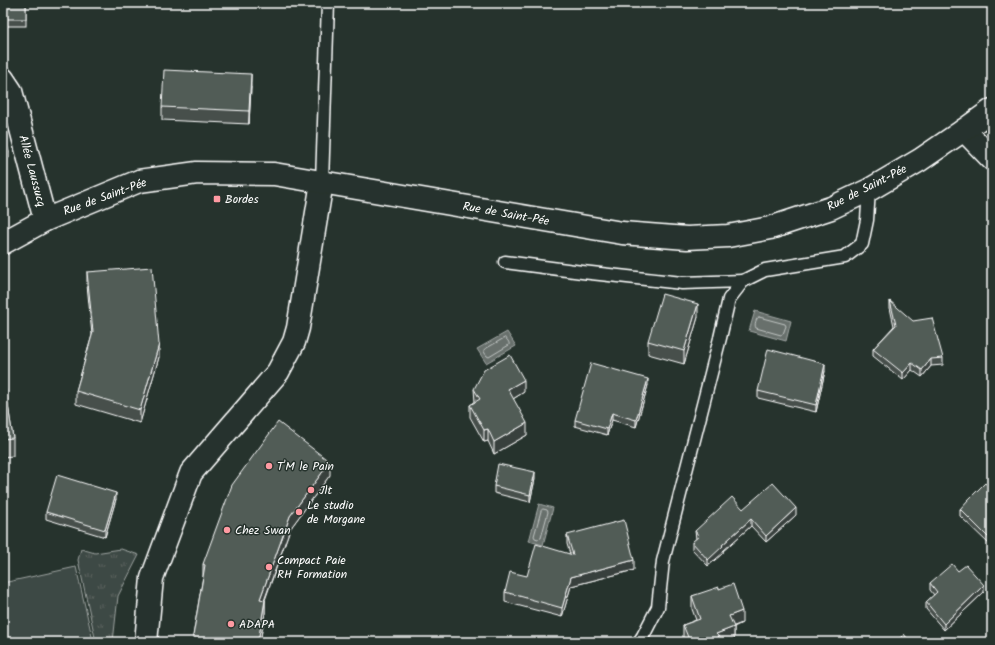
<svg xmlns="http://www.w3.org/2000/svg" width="995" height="645" font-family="Kalam,sans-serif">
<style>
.grass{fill:url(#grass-tufts);stroke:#9ea4a2}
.pitch{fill:#3e4944;stroke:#9ea4a2}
.water{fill:#67706c;stroke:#a4a9a7}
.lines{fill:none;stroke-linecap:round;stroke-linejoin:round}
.shore{stroke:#c2c6c4;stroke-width:1}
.lane-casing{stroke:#fff;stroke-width:15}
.street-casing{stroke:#fff;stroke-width:25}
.secondary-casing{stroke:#fff;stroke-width:25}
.lane{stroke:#26332d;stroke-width:12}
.street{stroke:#26332d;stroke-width:22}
.secondary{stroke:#26332d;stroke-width:22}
.wall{fill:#464f4b;stroke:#fff}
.shaded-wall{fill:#39403d;stroke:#fff}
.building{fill:#515c57;stroke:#fff}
.poi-dot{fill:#ff9aa2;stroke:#26332d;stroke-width:1.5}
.labels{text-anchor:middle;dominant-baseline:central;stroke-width:3;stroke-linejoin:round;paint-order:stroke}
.street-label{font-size:12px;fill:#fff;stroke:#26332d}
.poi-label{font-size:12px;fill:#fff;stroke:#26332d;text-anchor:start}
</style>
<defs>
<pattern id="grass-tufts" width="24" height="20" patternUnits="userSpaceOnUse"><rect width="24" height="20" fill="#3e4944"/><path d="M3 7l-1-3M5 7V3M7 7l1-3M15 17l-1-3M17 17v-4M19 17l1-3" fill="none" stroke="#5b6460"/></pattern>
</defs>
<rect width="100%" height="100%" fill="#26332d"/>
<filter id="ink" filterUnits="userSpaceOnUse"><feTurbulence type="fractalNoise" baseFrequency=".025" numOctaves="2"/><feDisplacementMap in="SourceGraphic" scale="8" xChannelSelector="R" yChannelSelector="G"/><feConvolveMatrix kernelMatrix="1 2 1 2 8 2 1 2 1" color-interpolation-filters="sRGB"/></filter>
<g filter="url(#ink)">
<polygon class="grass" points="81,549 95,553 121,549 139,555 118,596 113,642 96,642 78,560"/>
<polygon class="pitch" points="76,567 93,641 3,642 3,583"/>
<g class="water">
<polygon points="755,311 791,321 786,341 749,331"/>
<polygon points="507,332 516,346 486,363 477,349"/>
<polygon points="539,504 553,508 543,545 529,541"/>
</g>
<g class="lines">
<g class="shore">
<path d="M 759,317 L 785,324 L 786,326 L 783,334 L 781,335 L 756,328 C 754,325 756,318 759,317 Z"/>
<path d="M 505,338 C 507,339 510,343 509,345 L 489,357 L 487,356 L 484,352 L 484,350 Z"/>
<polygon points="543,509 547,510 548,512 541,538 538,539 535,538 534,536 541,511"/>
</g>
<defs>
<g id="lane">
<polyline points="322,182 328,3"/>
<polyline points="505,262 582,272 682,283 743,281"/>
<polyline points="639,642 643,636 658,607 663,561 720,338 729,299 743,281 765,270 845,257 862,244 867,220 869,190"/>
</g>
<g id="street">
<polyline points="3,79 11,91 45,220"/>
<polyline points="964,130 992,159"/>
<polyline points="146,642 152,578 191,473 278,372 294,342 298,328 322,182"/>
</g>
<polyline id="secondary" points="3,243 45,220 139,181 197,173 274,174 622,233 687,238 728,236 770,228 831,208 869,190 920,160 964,130 992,110"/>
</defs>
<use href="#lane" class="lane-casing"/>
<use href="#street" class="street-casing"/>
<use href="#secondary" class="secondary-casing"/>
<use href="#lane" class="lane"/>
<use href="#street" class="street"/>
<use href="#secondary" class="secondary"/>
</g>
<g class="wall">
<rect x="4" y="3" width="22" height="23"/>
<polygon points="251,87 249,124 162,120 162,107"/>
<polygon points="87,272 159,357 140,423 76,404 76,391 92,335 87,285"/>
<polygon points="890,301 943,358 943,365 931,366 922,377 912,370 903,380 873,356 873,349 894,326 890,308"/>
<polygon points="698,317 684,364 648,354 648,341"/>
<polygon points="825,371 816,412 758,398 758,391"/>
<polygon points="3,372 13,438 13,456 3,457"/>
<polygon points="648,385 636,427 612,420 607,435 575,426 575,420"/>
<polygon points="474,389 524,392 513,399 527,435 494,454 488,441 484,442 470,417 470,405 475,402"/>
<polygon points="330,475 290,529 265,600 265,613 260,642 192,642 203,576 203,564"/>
<polygon points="535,479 530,502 494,493 494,486"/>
<polygon points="992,485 990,545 960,516 960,509"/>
<polygon points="116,499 105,537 46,519 46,512"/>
<polygon points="743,509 796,515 766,542 751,526 723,551 723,553 708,566 692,549 692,542 696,539 695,531"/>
<polygon points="567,535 634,570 571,586 562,617 505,602 505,592 570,554 567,544"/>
<polygon points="958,571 984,592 944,630 926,609 926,602 934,595 930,590 930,583"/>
<polygon points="719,589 742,623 734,627 734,640 729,642 685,642 683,638 683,625 696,620 692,609 692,596"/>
</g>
<g class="shaded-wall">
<polygon points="251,74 251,87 249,124 249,111"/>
<polygon points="9,152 9,158 3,160 3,153"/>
<polygon points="698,304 698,317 684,364 684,351"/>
<polygon points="159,344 159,357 140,423 140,410"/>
<polygon points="931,359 931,366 922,377 922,370"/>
<polygon points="912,363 912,370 903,380 903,373"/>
<polygon points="825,364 825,371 816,412 816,405"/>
<polygon points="648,379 648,385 636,427 636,420"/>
<polygon points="524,380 524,392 508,402 508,389"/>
<polygon points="612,413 612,420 607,435 607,429"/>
<polygon points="527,423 527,435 494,454 494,442"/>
<polygon points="488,429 488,441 484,442 484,430"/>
<polygon points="330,462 330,475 290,529 260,612 260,599 290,516"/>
<polygon points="535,472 535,479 530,502 530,495"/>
<polygon points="116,493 116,499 105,537 105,530"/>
<polygon points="796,508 796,515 766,542 766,536"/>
<polygon points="751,519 751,526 723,551 723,553 708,566 708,560 722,545"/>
<polygon points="992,537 992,543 990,545 990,539"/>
<polygon points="634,560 634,570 571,586 562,617 562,608 571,577"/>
<polygon points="984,585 984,592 944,630 944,624"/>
<polygon points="265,600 265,613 260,642 258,642"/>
<polygon points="742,611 742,623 729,628 729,616"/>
<polygon points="734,627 734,640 729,642 716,642 716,634"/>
</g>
<g class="building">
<rect x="4" y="3" width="22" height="16"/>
<polygon points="164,70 251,74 249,111 162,107"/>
<polygon points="3,130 9,152 3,153"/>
<polygon points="152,267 159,344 140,410 76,391 93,332 87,272"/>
<polygon points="662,294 698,304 684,351 648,341"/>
<polygon points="890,301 913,321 932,318 943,358 931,359 922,370 912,363 903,373 873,349 896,325"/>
<polygon points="768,349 825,364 816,405 758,391"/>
<polygon points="510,355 524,380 508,389 527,423 494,442 488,429 484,430 470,405 480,399 474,389 484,370"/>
<polygon points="591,363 648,379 636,420 612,413 607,429 575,420"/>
<polygon points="3,372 13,438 3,439"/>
<polygon points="278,422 330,462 290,516 260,599 265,600 258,642 192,642 205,565 203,564 232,485"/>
<polygon points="498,464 535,472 530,495 494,486"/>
<polygon points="57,475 116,493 105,530 46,512"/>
<polygon points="773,483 796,508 766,536 751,519 722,545 723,546 708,560 692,542 699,536 695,531 732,497 743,509"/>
<polygon points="985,483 990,487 992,485 992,537 990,539 960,509 968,500"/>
<polygon points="624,520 634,560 571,577 562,608 505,592 510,572 527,576 536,544 573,555 567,535"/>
<polygon points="952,564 958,571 966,565 984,585 944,624 926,602 937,592 930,583"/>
<polygon points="733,584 742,611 729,616 734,627 716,634 724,642 690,642 683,625 700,619 692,596 719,587 719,589"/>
<polygon points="904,634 910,642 896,642"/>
</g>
</g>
<g class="poi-dot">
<rect x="213" y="195" width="8" height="8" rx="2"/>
<circle cx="269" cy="466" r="4"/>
<circle cx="311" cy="490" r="4"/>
<circle cx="299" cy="512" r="4"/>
<circle cx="227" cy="530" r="4"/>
<circle cx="269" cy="567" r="4"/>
<circle cx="231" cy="624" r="4"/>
</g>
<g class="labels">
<g class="street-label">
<text transform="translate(32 171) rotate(75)">Allée Laussucq</text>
<text transform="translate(867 188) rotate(-27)">Rue de Saint-Pée</text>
<text transform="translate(105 197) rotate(-20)">Rue de Saint-Pée</text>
<text transform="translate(506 214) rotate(10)">Rue de Saint-Pée</text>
</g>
<g class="poi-label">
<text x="225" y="199">Bordes</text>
<text x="277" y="466">T'M le Pain</text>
<text x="319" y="490">Jlt</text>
<text x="307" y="505">Le studio<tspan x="307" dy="14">de Morgane</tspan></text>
<text x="235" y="530">Chez Swan</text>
<text x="277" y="560">Compact Paie<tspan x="277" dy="14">RH Formation</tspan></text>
<text x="239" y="624">ADAPA</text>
</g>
</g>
<rect width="995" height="645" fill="none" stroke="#26332d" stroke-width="16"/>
<rect x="8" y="8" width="979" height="629" fill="none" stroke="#fff" stroke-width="1.5" filter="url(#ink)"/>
</svg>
